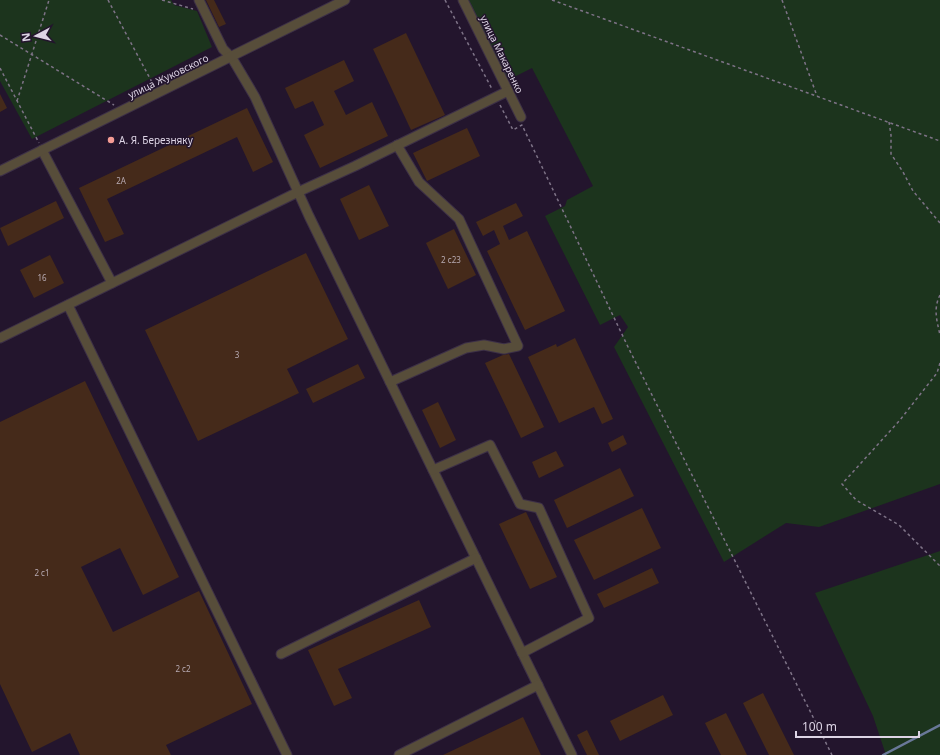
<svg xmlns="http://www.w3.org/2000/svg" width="940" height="755" font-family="'Noto Sans',sans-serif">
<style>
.green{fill:#1c341d}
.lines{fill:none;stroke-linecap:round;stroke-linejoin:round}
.stream{stroke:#697898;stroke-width:2.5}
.building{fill:#452a1a}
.minor-casing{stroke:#3d3047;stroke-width:11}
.path{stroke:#7e7387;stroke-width:1.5;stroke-dasharray:3 3;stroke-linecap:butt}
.minor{stroke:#574d3a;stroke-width:9}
.poi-dot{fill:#f59c95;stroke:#23152d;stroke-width:1.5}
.labels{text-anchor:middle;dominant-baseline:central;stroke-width:3;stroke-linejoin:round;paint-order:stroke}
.number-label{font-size:8px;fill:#b7aab2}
.street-label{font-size:10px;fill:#ddd4e5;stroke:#23152d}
.poi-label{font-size:10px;fill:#ddd4e5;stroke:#23152d;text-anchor:start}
</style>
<rect width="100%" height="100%" fill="#23152d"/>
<g class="green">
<polygon points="0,0 171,0 174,5 197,11 212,47 32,139 0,81"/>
<polygon points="466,0 940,0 940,484 819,527 786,523 724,562 614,347 628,327 620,315 600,325 545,216 565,206 567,200 593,186 532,68 508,80"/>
<polygon points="940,551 940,755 886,755 873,716 815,593"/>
</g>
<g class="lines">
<polyline class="stream" points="883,755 940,725"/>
</g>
<g class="building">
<polygon points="206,0 214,0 226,24 219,27"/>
<polygon points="406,33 445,115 411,130 373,49"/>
<polygon points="344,60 354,81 334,91 346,115 372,102 388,136 320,168 304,135 324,125 313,101 295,109 285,88"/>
<polygon points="0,94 7,108 0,112"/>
<polygon points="247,108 273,162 253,172 237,137 107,199 124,234 105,242 79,188"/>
<polygon points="467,128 480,156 427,181 413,153"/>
<polygon points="369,185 389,226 359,240 340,199"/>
<polygon points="56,201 64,218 8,246 0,228"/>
<polygon points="516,203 523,216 503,226 509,240 527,231 565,311 525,330 487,251 500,244 494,230 483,236 476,222"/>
<polygon points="454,229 476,275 448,289 426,243"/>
<polygon points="306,253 348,339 287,369 299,393 198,441 145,330"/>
<polygon points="50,255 64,283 34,298 20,270"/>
<polygon points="575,338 613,419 602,424 594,407 559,423 528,357 556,344 557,347"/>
<polygon points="509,354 544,427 521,438 485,363 503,355"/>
<polygon points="358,364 365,378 313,403 306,389"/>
<polygon points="85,381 179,577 143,595 120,548 81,567 113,632 199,591 252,704 166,745 171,755 80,755 70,733 32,752 0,684 0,422"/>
<polygon points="438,402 456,440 440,448 422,410"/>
<polygon points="623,435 627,444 612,452 608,443"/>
<polygon points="556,451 564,466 539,478 532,462"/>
<polygon points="620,468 634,496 567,528 554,500"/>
<polygon points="642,508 661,548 594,580 574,540"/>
<polygon points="526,512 557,577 530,589 499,524"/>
<polygon points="652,568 659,583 604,608 597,594"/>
<polygon points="419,600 431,627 338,669 352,698 334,706 308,650"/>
<polygon points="763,693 794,755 769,755 743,703"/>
<polygon points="663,695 673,715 620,741 610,721"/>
<polygon points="726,713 747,755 721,755 705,723"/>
<polygon points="523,717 541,755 443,755"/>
<polygon points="587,730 599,755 587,755 577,735"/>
</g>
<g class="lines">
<defs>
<g id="minor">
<polyline points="199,0 223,49 232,58 255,97 309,216 572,755"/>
<polyline points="463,0 521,117"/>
<polyline points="42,150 112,283"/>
<polyline points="0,171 345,0"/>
<polyline points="68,305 287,755"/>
<polyline points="0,338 298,192 355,166 508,91"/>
<polyline points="390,382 466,348 484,345 504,349 518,346 459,219 419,182 397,145"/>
<polyline points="433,470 490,445 520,504 539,508 589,618 522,653"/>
<polyline points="281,654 476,558"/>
<polyline points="399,755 538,685"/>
</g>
</defs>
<use href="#minor" class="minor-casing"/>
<g class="path">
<polyline points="108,0 154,86"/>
<polyline points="162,0 193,9"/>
<polyline points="445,0 492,89"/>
<polyline points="552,0 940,141"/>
<polyline points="782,0 817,96"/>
<polyline points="0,35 114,105"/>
<polyline points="0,68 39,143"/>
<polyline points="17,101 49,0"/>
<polyline points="500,105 513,130 522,125 629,349 832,755"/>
<polyline points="889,122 891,135 891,154 903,172 913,191 940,223"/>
<path d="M 940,295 C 933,309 937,321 940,335"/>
<polyline points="940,363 937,373 900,420 842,484 856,500 899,525 940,566"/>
</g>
<use href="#minor" class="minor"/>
</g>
<circle class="poi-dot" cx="111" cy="140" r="4"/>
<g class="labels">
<g class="number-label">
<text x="121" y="180">2А</text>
<text x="451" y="259">2 с23</text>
<text x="42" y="277">16</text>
<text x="237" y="354">3</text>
<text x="42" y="572">2 с1</text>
<text x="183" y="668">2 с2</text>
</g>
<g class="street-label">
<text transform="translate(502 54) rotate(64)">улица Макаренко</text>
<text transform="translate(168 76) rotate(-26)">улица Жуковского</text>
</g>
<g class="poi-label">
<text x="119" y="140">А. Я. Березняку</text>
</g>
</g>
<g transform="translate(36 36) rotate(263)" stroke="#23152d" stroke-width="3" paint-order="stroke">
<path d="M0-3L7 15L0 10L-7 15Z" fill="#ddd4e5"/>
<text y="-6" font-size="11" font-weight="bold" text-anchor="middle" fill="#ddd4e5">N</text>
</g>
<path d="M796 731v6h123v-6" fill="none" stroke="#ddd4e5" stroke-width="2"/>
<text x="802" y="731" font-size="12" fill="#ddd4e5" stroke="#23152d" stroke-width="3" paint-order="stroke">100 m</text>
</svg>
